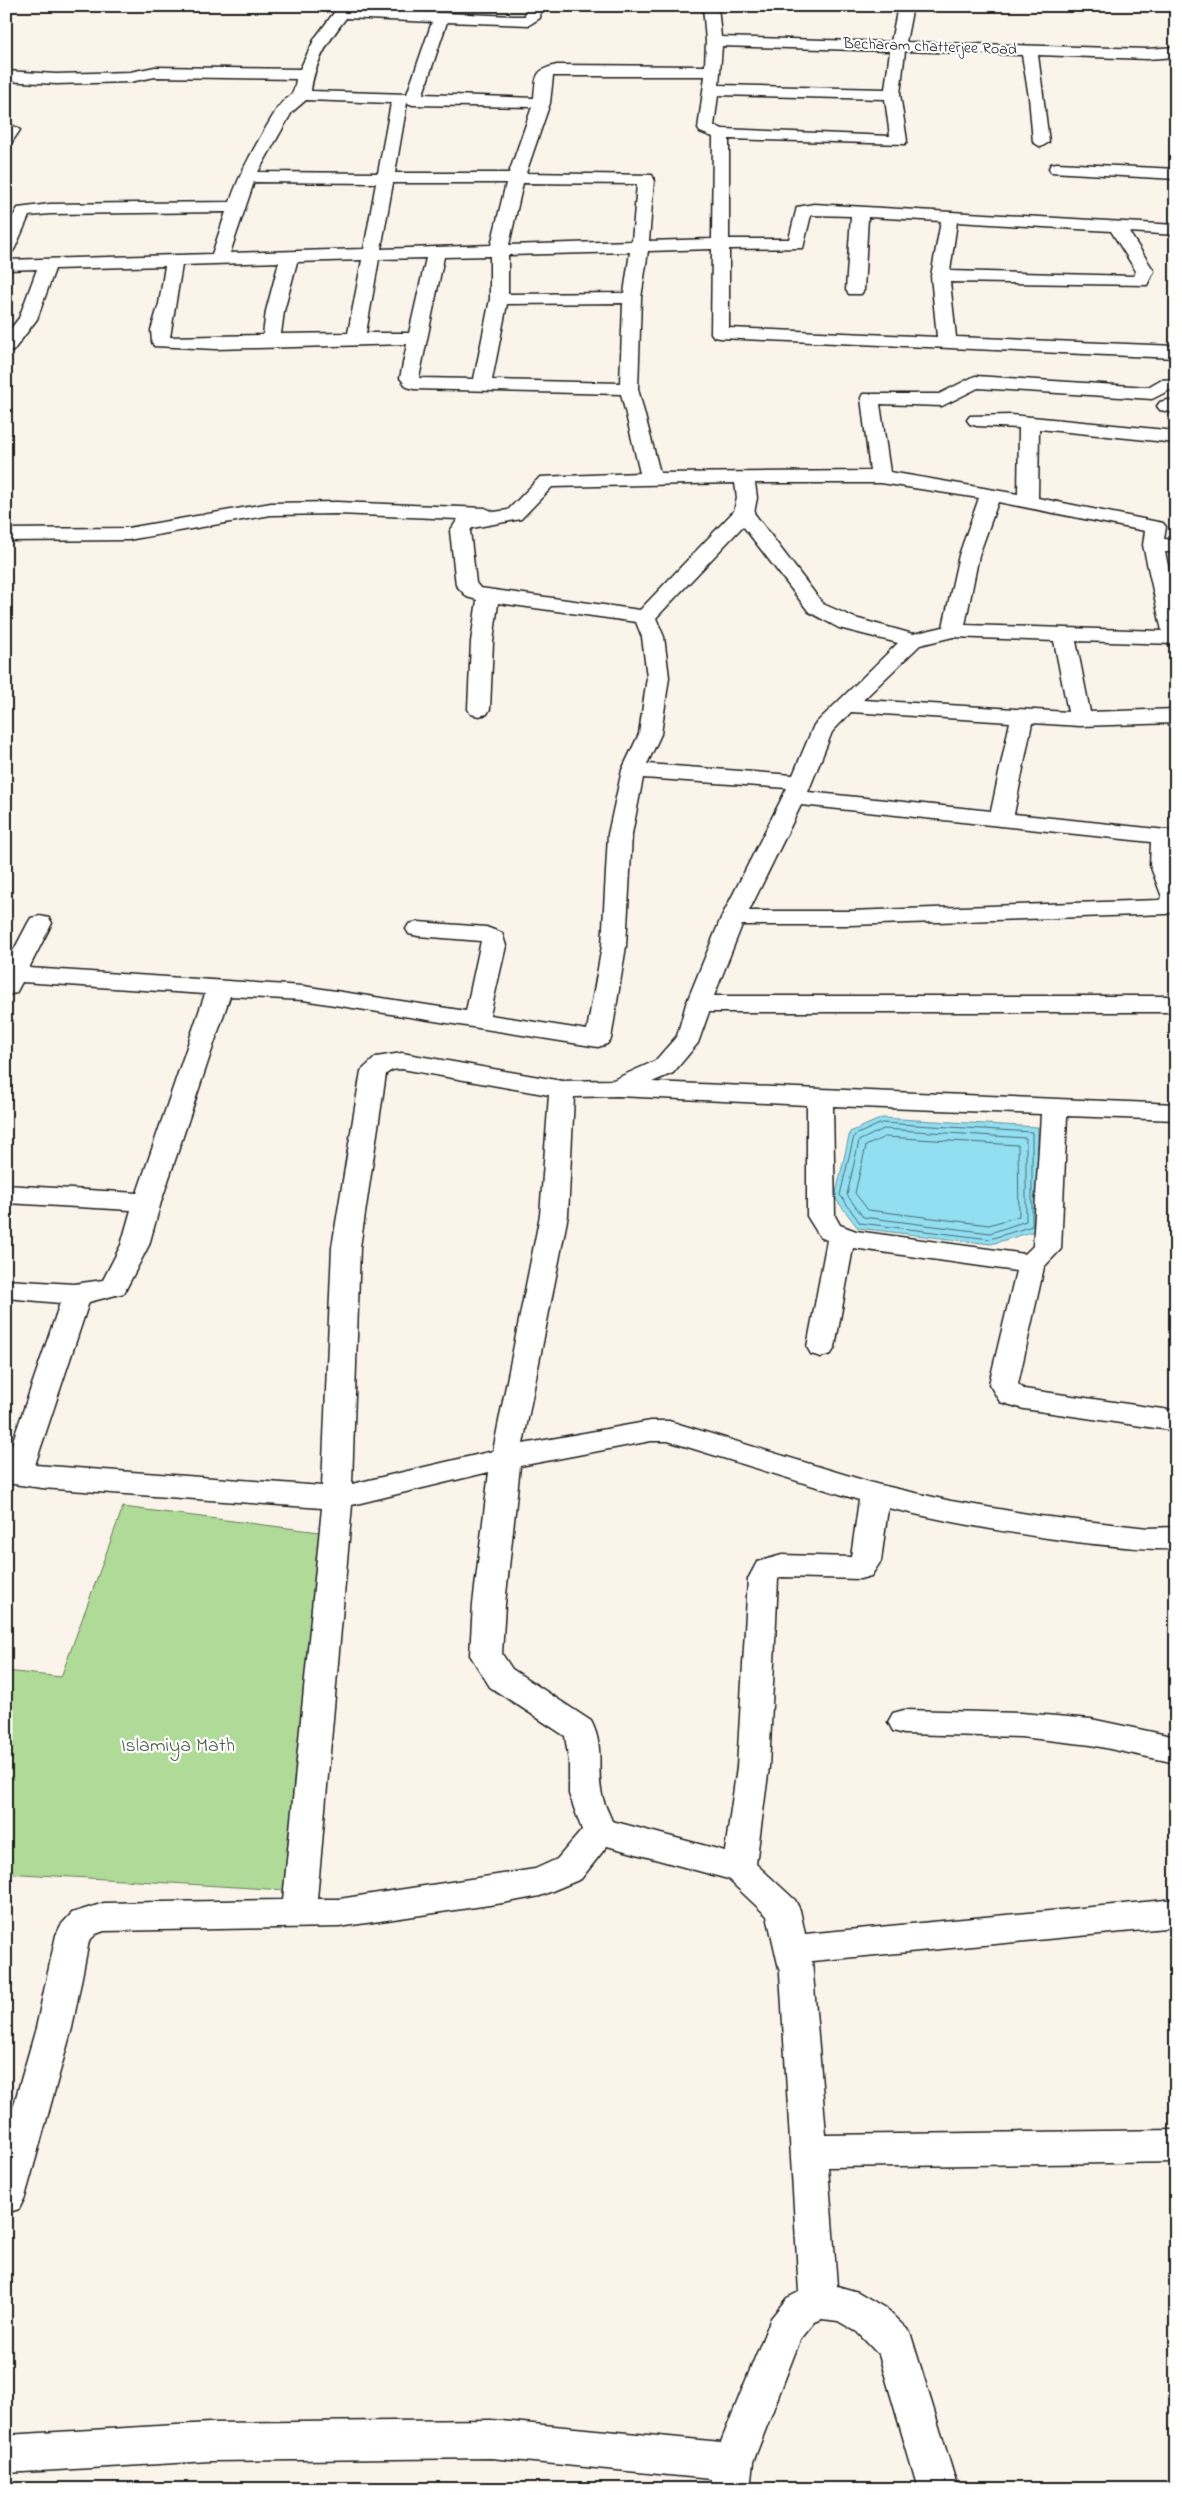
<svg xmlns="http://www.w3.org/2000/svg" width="1182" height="2495" font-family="'Indie Flower',sans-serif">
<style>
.green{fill:#afda98;stroke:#667b5a}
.water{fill:#92dff2;stroke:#63919c}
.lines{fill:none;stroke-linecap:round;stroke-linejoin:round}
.shore{stroke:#4b6a72;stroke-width:1}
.street-casing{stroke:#1c1c1c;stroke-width:3}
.street{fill:#fff;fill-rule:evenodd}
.labels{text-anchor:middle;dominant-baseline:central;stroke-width:4.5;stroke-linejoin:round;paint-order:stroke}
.far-street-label{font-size:16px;fill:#1c1c1c;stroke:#fff}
.park-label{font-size:20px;fill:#4f5e47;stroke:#fff}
</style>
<rect width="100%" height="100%" fill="#fbf4eb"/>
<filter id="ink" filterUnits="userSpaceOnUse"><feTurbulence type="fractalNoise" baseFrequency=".02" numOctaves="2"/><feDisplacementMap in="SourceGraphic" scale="10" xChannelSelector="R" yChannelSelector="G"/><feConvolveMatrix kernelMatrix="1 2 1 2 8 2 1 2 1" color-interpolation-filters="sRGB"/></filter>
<g filter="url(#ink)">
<polygon class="green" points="123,1507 335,1534 301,1891 6,1873 6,1671 61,1677"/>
<polygon class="water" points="882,1118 1038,1127 1038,1230 991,1244 858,1228 835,1198 850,1132"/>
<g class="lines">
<g class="shore">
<polygon points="882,1123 1032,1132 1032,1226 990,1239 860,1223 840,1195 854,1136"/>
<polygon points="884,1129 1026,1138 1026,1221 990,1233 863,1217 847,1195 859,1141"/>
<polygon points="885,1137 1018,1145 1019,1216 989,1225 868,1210 855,1193 866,1146"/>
</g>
<defs>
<g id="street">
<path d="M 339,6 L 354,6 L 353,9 L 513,16 L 525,16 L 526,6 L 541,6 L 540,18 L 529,25 L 447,22 L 423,94 L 534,98 C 536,76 534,70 557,65 L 705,66 L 706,41 L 703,6 L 718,6 L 721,37 L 891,42 L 898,6 L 913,6 L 906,42 L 1147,49 L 1176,47 L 1176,57 L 1147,59 L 1038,55 L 1049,142 L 1041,147 L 1033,142 L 1029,97 L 1022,55 L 905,51 L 900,94 L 907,141 L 905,144 L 729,139 L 729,239 L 789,239 L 797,207 L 814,204 L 1176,225 L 1176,235 L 1129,232 L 1154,271 L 1147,285 L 950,282 L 956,337 L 1176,346 L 1176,358 L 720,338 L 714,337 L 711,333 L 712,249 L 648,251 L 641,298 L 638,389 L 660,473 L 870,471 L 861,398 L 863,394 L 939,394 L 975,376 L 1148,387 L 1160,380 L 1176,379 L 1176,391 L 1170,390 L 1152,399 L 978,388 L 942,406 L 880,404 L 890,472 L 1018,494 L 1019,428 L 977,426 L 970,424 L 967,420 L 970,416 L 1011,415 L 1176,431 L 1176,443 L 1039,429 L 1038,498 L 1163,523 L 1166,527 L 1164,539 L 1176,540 L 1176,552 L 1165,552 L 1176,602 L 1176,644 L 1076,641 L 1090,712 L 1176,709 L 1176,723 L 1080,726 L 1032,723 L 1014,814 L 1176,831 L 1173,858 L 1176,871 L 1176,911 L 1166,914 L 850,925 L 742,925 L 714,996 L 1167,996 L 1176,999 L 1176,1009 L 1167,1012 L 709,1012 L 698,1043 L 673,1073 L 652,1082 L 1176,1104 L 1176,1120 L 1067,1116 L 1061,1249 L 1044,1267 L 1018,1384 L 1024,1389 L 1176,1411 L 1176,1431 L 1024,1409 L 1000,1402 L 989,1384 L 1016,1271 L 853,1248 L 835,1347 L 831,1354 L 821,1357 L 811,1354 L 807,1347 L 827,1240 L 820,1237 L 807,1216 L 807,1105 L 618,1096 L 574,1097 L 568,1215 L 523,1444 L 651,1421 L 669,1421 L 876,1484 L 951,1501 L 1040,1516 L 1148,1528 L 1176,1527 L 1176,1549 C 1145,1550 1115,1546 1084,1543 C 1018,1535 953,1523 888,1508 L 881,1561 L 871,1576 L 860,1579 L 782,1577 L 778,1579 L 769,1767 L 756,1864 L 795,1900 L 800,1910 L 805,1934 L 1176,1899 L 1176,1927 L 812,1961 L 826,2135 L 1176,2130 L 1176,2162 L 828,2167 L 837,2286 L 858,2292 L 885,2308 L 910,2332 L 958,2489 L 918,2489 L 879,2355 L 857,2332 L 838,2321 L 822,2319 L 815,2322 L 800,2340 L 753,2462 L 750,2489 L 710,2489 L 711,2479 L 491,2458 L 210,2461 L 6,2473 L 6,2435 L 210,2423 L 491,2420 L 721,2442 L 771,2318 L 787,2298 L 799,2292 L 780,1973 L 767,1916 L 728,1879 L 607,1846 L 581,1879 L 540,1896 L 503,1903 L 339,1927 L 104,1931 L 96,1934 L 89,1941 L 72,2028 L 25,2197 L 19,2209 L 6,2213 L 6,2132 L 36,2028 L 56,1935 L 61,1925 L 72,1913 L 104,1903 L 283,1900 L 322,1508 L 42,1488 L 6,1483 L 6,1461 L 60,1303 L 6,1298 L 6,1280 L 74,1284 L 103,1280 L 121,1245 L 131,1210 L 6,1203 L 6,1185 L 137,1193 L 205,994 L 22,982 L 16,993 L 7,995 L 6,965 L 28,923 L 31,918 L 40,916 L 49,918 L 52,923 L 29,968 L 303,986 L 466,1011 L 481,941 L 418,936 L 409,934 L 406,929 L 409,924 L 418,922 L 486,927 L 502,933 L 506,946 L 490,1015 L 587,1030 L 602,946 L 608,834 L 622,770 L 639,734 L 647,677 L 642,637 L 636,622 L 498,603 L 493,642 L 490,709 L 487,714 L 479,716 L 471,714 L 468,709 L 471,642 L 477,600 L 467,597 L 456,585 L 450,531 L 458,519 L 337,514 L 271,515 L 128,540 L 6,541 L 6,529 L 128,528 L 271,503 L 337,502 L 485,508 L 494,512 L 508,510 L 540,477 L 640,473 L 621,394 L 414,389 L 407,387 L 400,378 L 407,344 L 216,349 L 154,346 L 152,342 L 151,330 L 159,304 L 165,266 L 55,269 L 37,319 L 13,351 L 6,352 L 6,335 L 19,318 L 37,269 L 6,270 L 6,260 L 212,254 L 226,212 L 50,214 L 29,216 L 15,248 L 12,252 L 6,253 L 6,228 L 18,208 L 50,204 L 230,202 C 241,169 259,139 277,109 C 287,93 293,103 296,79 L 155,77 L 130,82 L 56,84 L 6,81 L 6,71 L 56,74 L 130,72 L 155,67 L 300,69 L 315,38 ZM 346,18 L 432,22 L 407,94 L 311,91 C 314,63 329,40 346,18 ZM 722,46 L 890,51 L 885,89 L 719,85 ZM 553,76 L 705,76 L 698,129 L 700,132 L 713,137 L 712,239 L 649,241 L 654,179 L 652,175 L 526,173 L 550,103 ZM 718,95 L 885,99 L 890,136 L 723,129 L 714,126 ZM 306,100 L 391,103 L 378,173 L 258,172 L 292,112 ZM 407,103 L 413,105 L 532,107 L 509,173 L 395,173 ZM 254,182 L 376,183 L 364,249 L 230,253 ZM 393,183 L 506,183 L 491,245 L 381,249 ZM 523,183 L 637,184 L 632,241 L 509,245 ZM 811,215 L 851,216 L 846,290 L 849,294 L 861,294 L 864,290 L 868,217 L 941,221 L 931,276 L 937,337 L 729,328 L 729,249 L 803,248 ZM 957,222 L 1111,231 L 1136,271 L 1134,276 L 950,271 ZM 630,252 L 624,293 L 508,294 L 508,255 ZM 490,256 L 490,299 L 474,379 L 419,378 L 444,257 ZM 426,258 L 409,333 L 366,333 L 379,259 ZM 362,260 L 348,333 L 281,334 L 284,311 L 297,262 ZM 279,262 L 266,311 L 263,335 L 170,337 L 182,265 ZM 623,303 L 620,383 L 492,380 L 507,304 ZM 735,483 L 737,498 L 734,511 L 640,610 L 480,588 L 476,583 L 470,531 L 472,528 L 521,519 L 552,487 ZM 755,483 L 881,483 L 979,498 L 959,555 L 943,627 L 913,634 L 855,618 L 823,604 L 754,513 L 757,498 ZM 998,502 L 1145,531 L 1143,545 L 1162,631 L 965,625 L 979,555 ZM 743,526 L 809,612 L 839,628 L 898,643 L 814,725 L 793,775 L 647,764 L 661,734 L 669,677 L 664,637 L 656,618 ZM 953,637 L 1054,641 L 1068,712 L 863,700 L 920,645 ZM 851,712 L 1010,722 L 991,811 L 808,792 L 832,732 ZM 643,778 L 787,788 L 721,918 L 686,1004 L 677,1036 L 655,1061 L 613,1080 L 562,1081 L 402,1053 L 376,1057 L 361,1071 L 332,1247 L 322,1486 L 35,1465 L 89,1302 L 124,1293 L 149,1245 L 161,1202 L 230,996 L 303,1000 L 598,1047 L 607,1044 L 611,1039 L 626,946 L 632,834 ZM 801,805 L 1151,842 L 1150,865 L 1162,897 L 1159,900 L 850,911 L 749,911 ZM 402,1069 L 549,1095 L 540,1215 L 493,1451 L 352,1484 L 360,1247 L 386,1074 L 392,1070 ZM 833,1106 L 1041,1114 L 1033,1246 L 1025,1254 L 856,1231 L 840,1225 L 835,1216 ZM 651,1441 L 668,1441 L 859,1500 L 851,1557 L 782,1555 L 757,1562 L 748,1579 L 737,1767 L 725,1851 L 612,1821 C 609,1813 604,1804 602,1795 C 596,1771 605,1747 591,1721 L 512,1669 L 502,1654 L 505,1604 L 520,1466 ZM 489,1472 L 473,1604 L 470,1655 L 490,1687 L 565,1736 L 569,1762 L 569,1794 L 582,1830 L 557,1859 L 535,1869 L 339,1899 L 317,1899 L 352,1505 Z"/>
<polygon points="12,125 20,130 12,142 6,144 6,127"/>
<polygon points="1057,163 1176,169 1176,179 1051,172 1049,168 1051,164"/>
<polygon points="1167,400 1176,401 1176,413 1160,410 1157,406 1160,402"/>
<polygon points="904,1710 1021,1713 1091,1719 1176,1737 1176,1763 1091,1745 1021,1737 904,1734 893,1731 888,1722 893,1713"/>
</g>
</defs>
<use href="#street" class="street-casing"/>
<use href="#street" class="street"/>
</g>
</g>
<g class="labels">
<g class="far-street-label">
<text transform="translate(930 47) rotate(2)">Becharam chatterjee Road</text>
</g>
<g class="park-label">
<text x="178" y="1746">Islamiya Math</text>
</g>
</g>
<rect width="1182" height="2495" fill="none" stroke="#fff" stroke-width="25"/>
<rect x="12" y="12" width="1157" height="2470" fill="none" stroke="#1c1c1c" stroke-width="2" filter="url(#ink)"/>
</svg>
